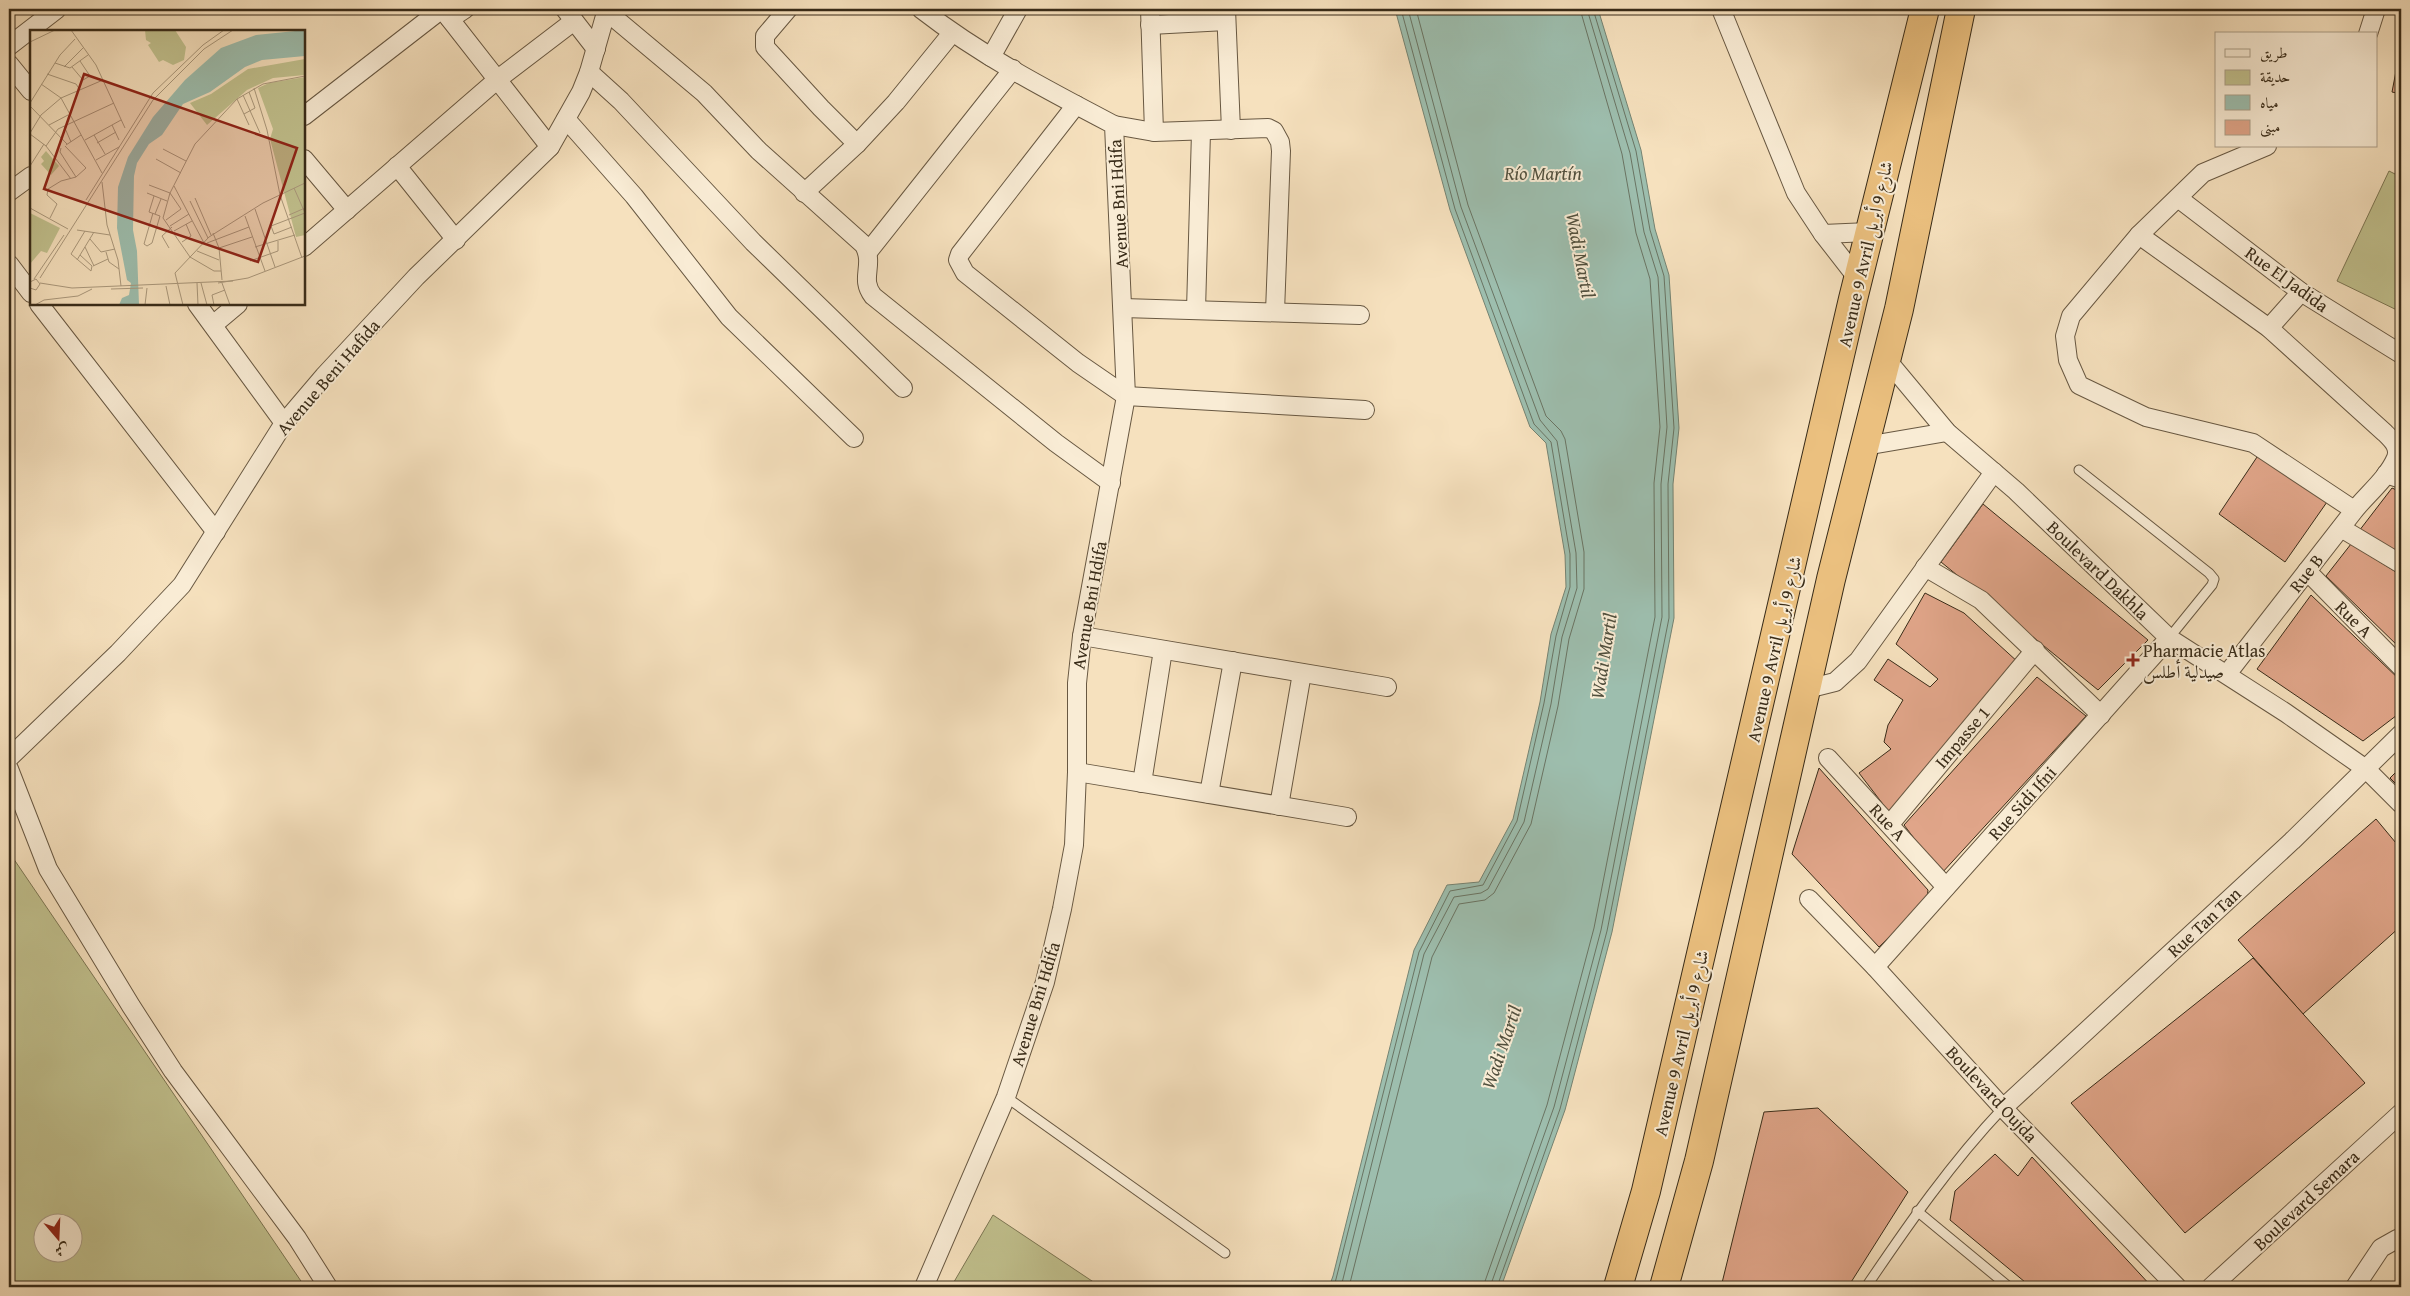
<svg xmlns="http://www.w3.org/2000/svg" width="2410" height="1296" font-family="'Gentium Book Plus',Amiri,serif">
<style>
.green{fill:#c1c18e;stroke:#7c7653;fill-rule:evenodd}
.water{fill:#9dbeae;stroke:#758372}
.lines{fill:none;stroke-linecap:round;stroke-linejoin:round}
.shore{stroke:#6a7463;stroke-width:1}
.building{fill:#e0a589;stroke:#382b18}
.lane-casing{stroke:#685842;stroke-width:11}
.street-casing{stroke:#685842;stroke-width:20}
.highway-casing{stroke:#382b18;stroke-width:30}
.lane{stroke:#f9ecd5;stroke-width:9}
.street{stroke:#f9ecd5;stroke-width:18}
.highway{stroke:#ebc07f;stroke-width:28}
.poi-dot{fill:#8f2418;stroke:#f9ecd5;stroke-width:2}
.labels{text-anchor:middle;dominant-baseline:central;stroke-width:4;stroke-linejoin:round;paint-order:stroke}
.street-label{font-size:18px;fill:#382b18;stroke:#f9ecd5}
.poi-label{font-size:18px;fill:#382b18;stroke:#f9ecd5;text-anchor:start}
.water-label{font-size:19px;font-style:italic;fill:#51503e;stroke:#f9ecd5}
.inset-road{fill:none;stroke:#aa987c;stroke-width:1}
.view{fill:#8f2418;fill-opacity:0.15;stroke:#8f2418;stroke-width:2.5}
.inset-edge{fill:none;stroke:#382b18;stroke-width:2.5}
</style>
<rect width="100%" height="100%" fill="#f6e1be"/>
<filter id="stains"><feTurbulence type="fractalNoise" baseFrequency=".004" numOctaves="4"/><feColorMatrix values="0 0 0 0 .2 0 0 0 0 .09 0 0 0 0 .02 0 0 0 .5 -.17"/></filter>
<radialGradient id="worn" r=".72"><stop offset=".6" stop-color="#630" stop-opacity="0"/><stop offset="1" stop-color="#630" stop-opacity=".3"/></radialGradient>
<g class="green">
<polygon points="2389,171 2401,177 2401,312 2337,281"/>
<path d="M 9,852 L 305,1287 L 9,1287 ZM 42,1224 L 72,1224 L 72,1254 L 42,1254 Z"/>
<polygon points="993,1215 1101,1287 951,1287"/>
</g>
<polygon class="water" points="1395,9 1598,9 1641,150 1655,229 1669,275 1679,428 1673,484 1674,618 1612,932 1565,1110 1501,1287 1329,1287 1333,1276 1414,950 1447,885 1479,882 1513,819 1540,702 1551,634 1566,587 1565,555 1546,443 1530,427 1450,210"/>
<g class="lines">
<g class="shore">
<polyline points="1334,1287 1419,952 1450,891 1483,885 1517,821 1544,703 1556,636 1570,587 1570,554 1551,442 1534,424 1455,209 1401,9"/>
<polyline points="1341,1287 1424,954 1454,897 1481,893 1488,889 1524,822 1551,704 1562,637 1577,588 1576,553 1557,441 1540,420 1461,207 1408,9"/>
<polyline points="1349,1287 1432,957 1459,904 1485,900 1494,893 1531,824 1558,706 1569,639 1584,589 1584,552 1565,439 1561,431 1546,416 1468,205 1416,9"/>
<polyline points="1483,1287 1547,1105 1594,928 1655,617 1654,483 1660,427 1650,279 1636,233 1622,154 1580,9"/>
<polyline points="1490,1287 1554,1107 1601,930 1662,617 1661,484 1667,427 1658,277 1644,232 1630,153 1587,9"/>
<polyline points="1497,1287 1560,1109 1607,931 1669,618 1668,484 1674,428 1664,276 1650,230 1636,151 1593,9"/>
</g>
</g>
<g class="building">
<polygon points="2401,45 2401,94 2392,92"/>
<polygon points="2259,454 2327,502 2285,562 2219,514"/>
<polygon points="2392,488 2401,492 2401,555 2359,531"/>
<polygon points="1983,504 2148,640 2098,690 1941,562"/>
<polygon points="2351,544 2401,575 2401,649 2326,576"/>
<polygon points="1925,593 1964,613 2019,663 1889,812 1859,773 1891,749 1884,742 1888,725 1903,700 1874,680 1888,659 1930,687 1938,679 1896,644"/>
<polygon points="2311,595 2401,681 2401,712 2363,741 2257,669"/>
<polygon points="2037,677 2086,716 1941,874 1904,825"/>
<polygon points="2401,767 2401,789 2390,778"/>
<polygon points="1819,768 1928,890 1927,899 1879,947 1792,854"/>
<polygon points="2376,819 2401,849 2401,926 2303,1014 2238,940"/>
<polygon points="2253,958 2365,1083 2185,1233 2071,1103"/>
<polygon points="1818,1108 1908,1192 1848,1287 1721,1287 1764,1112"/>
<polygon points="1995,1154 2018,1176 2032,1157 2152,1287 2031,1287 1950,1220 1955,1191"/>
</g>
<g class="lines">
<defs>
<g id="lane">
<polyline points="2079,470 2209,573 2214,579 2212,585 2169,638"/>
<polyline points="1006,1097 1225,1253"/>
<polyline points="1917,1211 2009,1287"/>
<path d="M 1866,1287 C 1908,1225 1951,1163 2003,1108"/>
</g>
<g id="street">
<polyline points="442,9 550,147"/>
<polyline points="565,9 596,49"/>
<polyline points="788,9 765,36 765,47 821,108 857,144"/>
<path d="M 921,9 C 980,55 1047,90 1114,125 L 1126,396 L 1082,636 L 1077,683 L 1077,772 L 1074,845 L 1062,909 L 1045,982 L 1006,1097 L 924,1287"/>
<polyline points="1150,9 1154,132"/>
<polyline points="1226,9 1231,130"/>
<polyline points="1721,9 1796,193 1823,234 1858,279"/>
<path d="M 606,11 L 704,93 L 759,151 L 864,245 C 875,266 859,278 873,296 L 1056,443 L 1111,483"/>
<polyline points="450,19 465,9"/>
<polyline points="1150,25 1226,21"/>
<polyline points="2368,34 2376,9"/>
<polyline points="9,46 57,9"/>
<polyline points="991,57 1018,9"/>
<polyline points="9,64 31,91"/>
<polyline points="589,72 621,101 753,242 903,388"/>
<polyline points="1076,105 960,254 958,260 965,273 1078,363 1126,396 1365,410"/>
<polyline points="304,116 442,9"/>
<polyline points="566,119 634,196 729,317 854,438"/>
<polyline points="1114,125 1154,132 1268,128 1274,131 1280,142 1281,151 1275,312"/>
<polyline points="2267,146 2203,173 2139,235 2071,316 2065,336 2068,360 2079,385 2146,417 2253,443 2354,510"/>
<polyline points="304,159 347,210"/>
<polyline points="397,166 456,240"/>
<polyline points="9,192 31,176"/>
<polyline points="804,193 857,144 896,102 952,33"/>
<polyline points="2178,198 2301,292 2401,354"/>
<polyline points="1823,234 1869,232"/>
<path d="M 2139,235 L 2269,328 L 2385,433 C 2392,440 2400,447 2396,458 C 2387,479 2366,495 2353,512 C 2311,566 2269,620 2227,674"/>
<polyline points="304,247 498,79 574,21"/>
<polyline points="868,252 1013,69"/>
<polyline points="9,264 31,293"/>
<polyline points="39,304 216,532"/>
<polyline points="197,304 284,423"/>
<polyline points="1123,308 1360,315"/>
<polyline points="1196,310 1201,132"/>
<polyline points="213,325 238,304"/>
<polyline points="2269,328 2301,292"/>
<polyline points="1887,360 1947,432 2016,491 2169,638 2286,713 2366,769 2401,804"/>
<polyline points="1865,446 1947,432"/>
<polyline points="2386,474 2401,479"/>
<polyline points="2341,528 2401,564"/>
<polyline points="1925,567 1981,600 2101,715"/>
<polyline points="2307,571 2401,667"/>
<polyline points="1082,636 1387,687"/>
<polyline points="1807,689 1835,682 1858,661 1994,472"/>
<polyline points="9,758 118,653 182,585 284,423 324,376 416,277 550,147 581,92 589,72 607,9"/>
<polyline points="1828,758 1946,887"/>
<polyline points="9,769 48,869 131,1006 173,1071 297,1238 328,1287"/>
<polyline points="1077,772 1347,817"/>
<polyline points="1142,783 1163,650"/>
<polyline points="1209,794 1233,661"/>
<polyline points="1279,806 1302,673"/>
<polyline points="1890,824 2035,650"/>
<polyline points="1809,899 1875,967 2003,1108 2177,1287"/>
<polyline points="1875,967 2169,638"/>
<polyline points="2003,1108 2292,841 2401,734"/>
<polyline points="2211,1287 2401,1113"/>
<polyline points="2355,1287 2381,1248 2397,1239 2401,1240"/>
</g>
<g id="highway">
<polyline points="1618,1287 1646,1191 1853,299 1925,9"/>
<polyline points="1664,1287 1699,1161 1831,579 1899,309 1961,9"/>
</g>
</defs>
<use href="#lane" class="lane-casing"/>
<use href="#street" class="street-casing"/>
<use href="#highway" class="highway-casing"/>
<use href="#lane" class="lane"/>
<use href="#street" class="street"/>
<use href="#highway" class="highway"/>
</g>
<path class="poi-dot" d="M2130.5 652.5h5v5h5v5h-5v5h-5v-5h-5v-5h5z"/>
<g class="labels">
<g class="street-label">
<text transform="translate(1118 204) rotate(-93)">Avenue Bni Hdifa</text>
<text transform="translate(1865 254) rotate(-77)">Avenue 9 Avril شارع 9 أبريل</text>
<text transform="translate(2287 279) rotate(36)">Rue El Jadida</text>
<text transform="translate(328 377) rotate(-49)">Avenue Beni Hafida</text>
<text transform="translate(2098 570) rotate(44)">Boulevard Dakhla</text>
<text transform="translate(2306 573) rotate(-52)">Rue B</text>
<text transform="translate(1089 605) rotate(-80)">Avenue Bni Hdifa</text>
<text transform="translate(2354 619) rotate(45)">Rue A</text>
<text transform="translate(1774 649) rotate(-77)">Avenue 9 Avril شارع 9 أبريل</text>
<text transform="translate(1962 737) rotate(-50)">Impasse 1</text>
<text transform="translate(2022 803) rotate(-48)">Rue Sidi Ifni</text>
<text transform="translate(1888 822) rotate(47)">Rue A</text>
<text transform="translate(2204 922) rotate(-43)">Rue Tan Tan</text>
<text transform="translate(1035 1004) rotate(-73)">Avenue Bni Hdifa</text>
<text transform="translate(1681 1043) rotate(-77)">Avenue 9 Avril شارع 9 أبريل</text>
<text transform="translate(1992 1094) rotate(47)">Boulevard Oujda</text>
<text transform="translate(2306 1200) rotate(-43)">Boulevard Semara</text>
</g>
<g class="poi-label">
<text x="2143" y="650">Pharmacie Atlas<tspan x="2143" dy="21">صيدلية أطلس</tspan></text>
</g>
<g class="water-label">
<text x="1543" y="173">Río Martín</text>
<text transform="translate(1581 255) rotate(79)">Wadi Martil</text>
<text transform="translate(1603 656) rotate(-81)">Wadi Martil</text>
<text transform="translate(1501 1047) rotate(-71)">Wadi Martil</text>
</g>
</g>
<g transform="translate(30 30)">
<rect width="275" height="275" fill="#f6e1be"/>
<path d="M 115,0 L 145,0 L 156,17 L 154,30 L 143,35 L 133,30 L 129,32 L 118,15 L 121,13 L 116,10 ZM 275,29 L 275,45 L 243,48 L 217,60 L 177,95 L 160,73 L 181,64 L 218,39 ZM 275,47 L 275,205 L 266,207 L 240,109 L 243,99 L 228,58 L 239,53 ZM 16,121 L 29,136 L 21,145 L 11,134 L 14,131 L 11,127 ZM 0,183 L 30,198 L 17,223 L 11,221 L 0,234 Z" fill="#c1c18e"/>
<path d="M 275,0 L 275,26 L 232,30 L 215,37 L 180,62 L 153,74 L 132,105 L 119,114 L 107,133 L 104,146 L 103,200 L 107,221 L 109,275 L 89,275 L 92,268 L 99,265 L 101,253 L 97,250 L 87,198 L 88,157 L 98,127 L 123,87 L 155,50 L 191,18 L 226,5 Z" fill="#9dbeae"/>
<path class="inset-road" d="M 41,0 L 66,35 L 95,98M 0,12 L 25,0M 25,33 L 40,38 L 58,25M 34,37 L 53,18M 42,37 L 53,50 L 60,46 L 50,31M 17,44 L 46,54 L 50,60M 11,54 L 31,68 L 72,143M 224,58 L 237,100 L 250,165 L 272,228M 213,65 L 230,103M 207,69 L 219,95M 0,73 L 30,25 L 45,9M 0,76 L 37,114M 214,84 L 225,78 L 219,62M 19,95 L 38,85M 82,95 L 89,110M 34,96 L 41,112M 0,103 L 11,85 L 31,68 L 73,50M 0,104 L 16,116 L 41,149M 64,105 L 75,124M 55,110 L 91,90M 67,113 L 86,102M 36,115 L 51,105M 16,116 L 28,99 L 84,73M 31,118 L 30,122 L 46,147M 133,119 L 156,131M 126,129 L 151,143M 66,130 L 89,117M 0,136 L 14,114M 72,152 L 77,195 L 88,230 L 91,256M 119,155 L 140,163 L 151,179 L 136,190M 144,156 L 174,213M 264,158 L 275,183M 117,163 L 137,171M 124,166 L 119,182 L 130,186M 165,168 L 181,205M 56,170 L 123,63 L 173,15 L 194,0M 160,171 L 178,208M 0,178 L 38,199M 225,179 L 245,237M 123,183 L 114,214 L 117,216 L 122,213 L 130,186M 125,184 L 131,169M 259,185 L 275,178M 215,186 L 235,241M 20,188 L 27,174 L 17,165 L 18,159 L 31,151 L 46,147 L 56,138 L 35,116M 140,196 L 159,184M 262,197 L 244,204 L 241,196 L 275,183M 47,200 L 80,205M 55,201 L 41,224 L 61,241 L 62,236M 144,201 L 162,191M 183,203 L 189,218 L 192,250M 60,209 L 71,222 L 85,219M 152,212 L 161,206 L 156,194M 177,213 L 219,197M 55,217 L 64,236M 225,217 L 265,205M 139,218 L 132,206 L 142,197M 189,218 L 222,207M 167,221 L 189,230M 76,222 L 79,232 L 89,239M 50,225 L 62,236M 47,230 L 64,202M 220,231 L 248,221 L 248,211M 63,236 L 78,229M 191,241 L 184,241 L 160,227 L 133,188 L 140,163 L 165,114 L 207,69 L 233,54 L 275,46M 10,248 L 123,70 L 174,19 L 203,0M 4,249 L 34,205M 0,252 L 6,249 L 10,254 L 6,260 L 0,258M 10,253 L 42,258 L 203,251M 167,253 L 168,275M 171,253 L 177,275M 188,253 L 218,248 L 275,226M 192,253 L 200,275M 136,256 L 140,275M 81,259 L 113,258M 5,275 L 14,270 L 48,266 L 62,259M 115,275 L 117,258M 153,275 L 145,243 L 179,207 L 233,173 L 275,153M 184,275 L 182,265 L 195,260"/>
<path class="view" d="M 54,44 L 267,118 L 228,232 L 14,159 Z"/>
<rect width="275" height="275" class="inset-edge"/>
</g>
<rect width="2410" height="1296" fill="none" stroke="#f6e1be" stroke-width="30"/>
<rect x="10" y="10" width="2390" height="1276" fill="none" stroke="#382b18" stroke-width="2.5"/>
<rect x="15" y="15" width="2380" height="1266" fill="none" stroke="#382b18"/>
<rect x="2215" y="32" width="162" height="115" fill="#f9ecd5" stroke="#ac9f89"/>
<rect x="2225" y="49" width="25" height="8" fill="#f9ecd5" stroke="#ac9f89"/>
<text x="2260" y="58" font-size="15" fill="#382b18">طريق</text>
<rect x="2225" y="70" width="25" height="15" fill="#c1c18e" stroke="#ac9f89"/>
<text x="2260" y="82" font-size="15" fill="#382b18">حديقة</text>
<rect x="2225" y="95" width="25" height="15" fill="#9dbeae" stroke="#ac9f89"/>
<text x="2260" y="108" font-size="15" fill="#382b18">مياه</text>
<rect x="2225" y="120" width="25" height="15" fill="#e0a589" stroke="#ac9f89"/>
<text x="2260" y="132" font-size="15" fill="#382b18">مبنى</text>
<g transform="translate(58 1238) rotate(161)"><circle r="24" fill="#f9ecd5" stroke="#ac9f89"/>
<path d="M0-4L9 19L0 12L-9 19Z" fill="#8f2418"/>
<text y="-8" font-size="14" font-weight="bold" text-anchor="middle" fill="#382b18">ش</text>
</g>
<rect width="100%" height="100%" filter="url(#stains)"/>
<rect width="100%" height="100%" fill="url(#worn)"/>
</svg>
